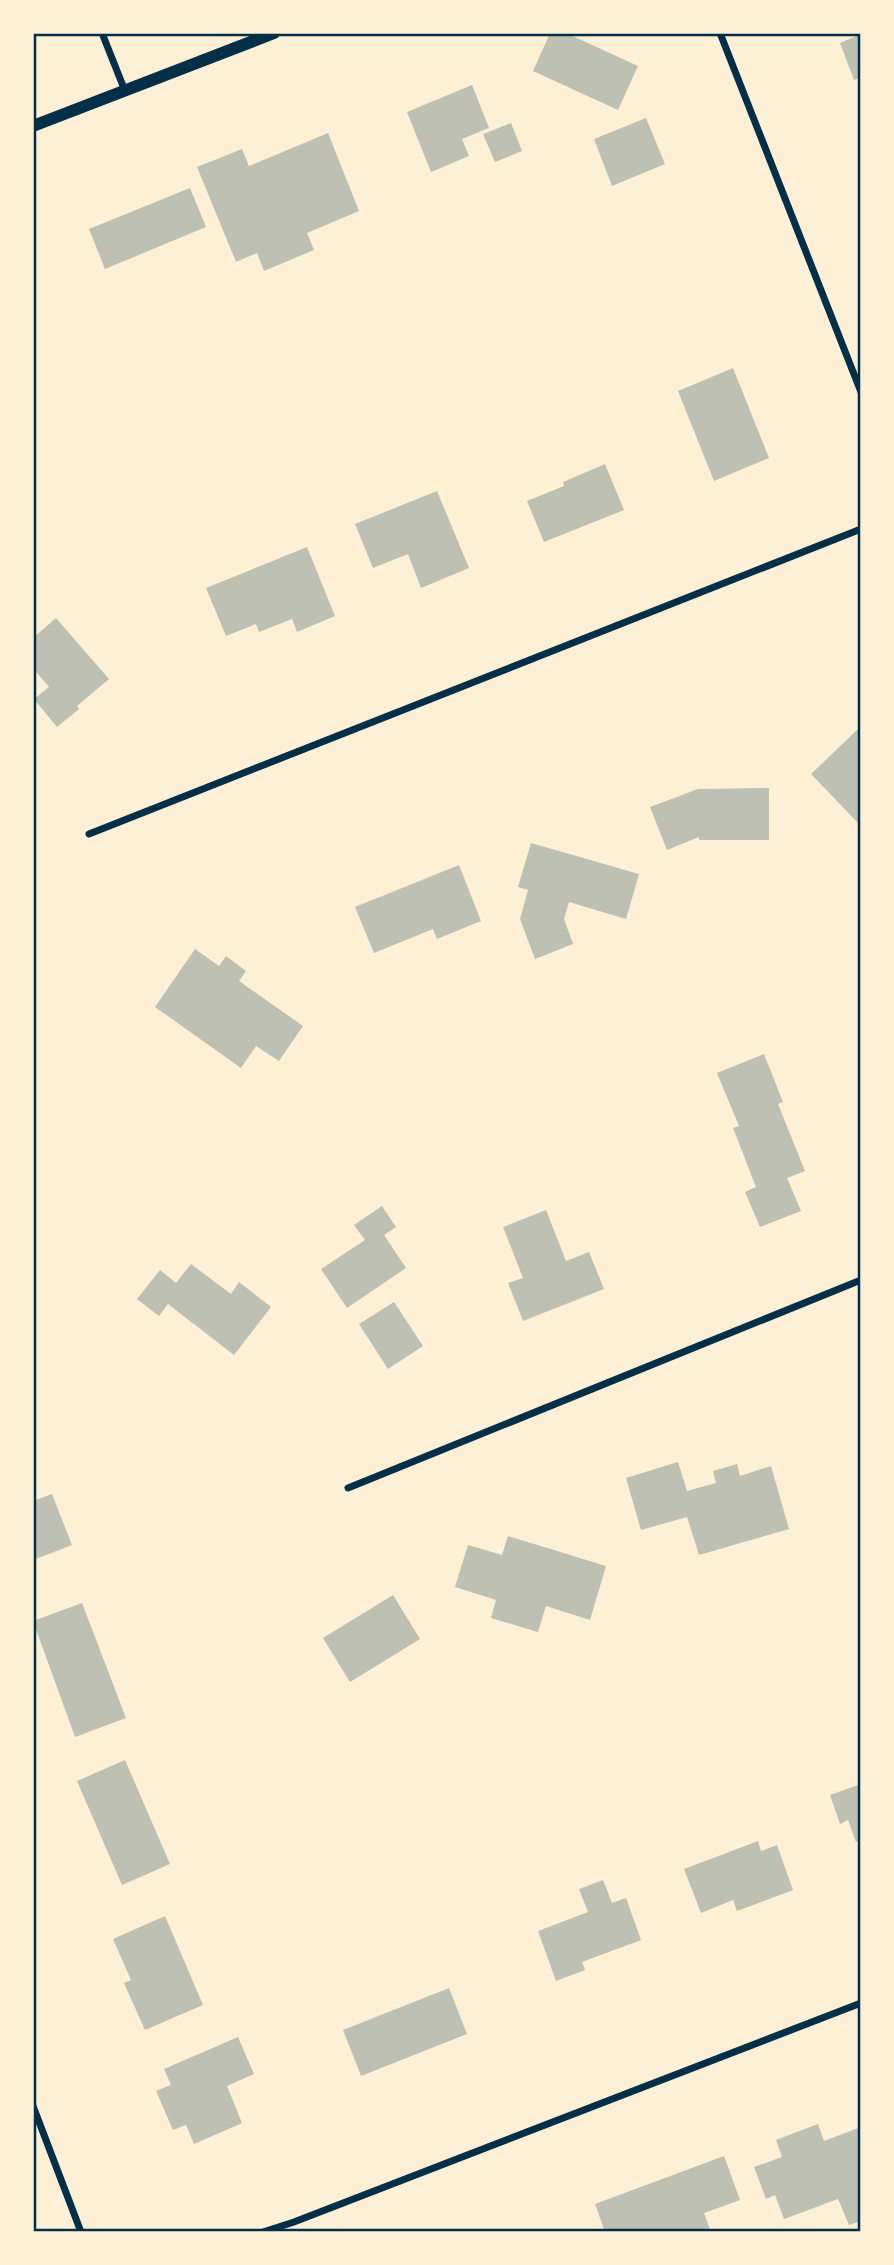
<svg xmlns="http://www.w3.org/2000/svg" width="894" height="2265" font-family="'Open Sans',sans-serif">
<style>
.building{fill:#bec0b2}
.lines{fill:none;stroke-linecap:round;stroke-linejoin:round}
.minor{stroke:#003049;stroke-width:7}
.tertiary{stroke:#003049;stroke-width:12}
.neatline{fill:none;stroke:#003049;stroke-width:2.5}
</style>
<rect width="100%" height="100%" fill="#fdf0d5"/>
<g class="building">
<polygon points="550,33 566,33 638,66 618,110 533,71"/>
<polygon points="861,34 861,77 854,80 840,43"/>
<polygon points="472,85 489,128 462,139 469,156 431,172 407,112"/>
<polygon points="646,118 665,164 612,186 594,139"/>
<polygon points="511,123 522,151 495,162 483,134"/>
<polygon points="328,133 359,211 307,233 314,250 264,271 257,253 236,262 197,167 242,149 249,166"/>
<polygon points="190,188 206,227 105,269 89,229"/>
<polygon points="733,368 769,458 714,481 678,391"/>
<polygon points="605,464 624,510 544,542 527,501 564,486 563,482"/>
<polygon points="437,491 469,568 421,588 408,554 373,568 355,524"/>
<polygon points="307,547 335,616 297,632 292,619 259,632 256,624 226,636 206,588"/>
<polygon points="56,618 109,679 77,706 79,709 57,727 34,699 49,687 33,668 33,638"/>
<polygon points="858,729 861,732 861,826 811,774"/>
<polygon points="769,788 769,840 699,840 699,837 667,850 650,807 698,789"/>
<polygon points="531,843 639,874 626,919 569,902 564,919 573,944 535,959 520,919 528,890 518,887"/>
<polygon points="459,865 481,921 437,939 433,929 374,953 355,907"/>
<polygon points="195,949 219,966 226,956 246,971 239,981 303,1026 279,1061 256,1046 241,1068 155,1007"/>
<polygon points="764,1054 783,1102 778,1104 805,1171 787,1178 801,1211 760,1227 745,1192 756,1187 733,1128 739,1126 717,1073"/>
<polygon points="382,1206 396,1227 384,1235 406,1268 347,1308 321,1269 365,1240 354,1225"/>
<polygon points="546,1210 566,1261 589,1252 604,1289 523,1321 508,1283 523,1278 503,1227"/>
<polygon points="191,1264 231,1294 239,1282 271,1307 234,1355 168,1304 159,1316 137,1299 160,1270 176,1283"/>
<polygon points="394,1302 423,1346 388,1369 359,1324"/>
<polygon points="678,1462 687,1491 716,1483 713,1471 737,1464 740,1476 771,1466 789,1529 699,1555 687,1517 641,1530 626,1478"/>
<polygon points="52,1494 72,1545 33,1560 33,1501"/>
<polygon points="508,1536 606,1566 590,1620 546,1606 538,1632 491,1618 496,1600 455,1587 468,1545 502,1555"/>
<polygon points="393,1595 420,1639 350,1682 323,1638"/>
<polygon points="82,1603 126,1718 75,1737 33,1621"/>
<polygon points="125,1760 170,1864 122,1885 77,1781"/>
<polygon points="861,1784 861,1840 856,1842 848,1820 840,1824 830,1795"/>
<polygon points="758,1841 761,1851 777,1845 793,1890 737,1911 733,1900 701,1913 684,1869"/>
<polygon points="603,1880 612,1903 626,1898 641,1940 582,1962 585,1970 556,1981 538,1931 588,1912 579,1889"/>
<polygon points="165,1916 203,2005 145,2030 124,1983 131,1980 113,1939"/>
<polygon points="449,1988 467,2034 361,2076 343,2030"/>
<polygon points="238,2037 254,2074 227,2086 242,2123 194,2144 186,2125 173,2130 156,2091 171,2085 164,2069"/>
<polygon points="818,2124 824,2141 861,2127 861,2221 849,2225 838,2199 784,2219 775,2195 766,2199 754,2167 782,2157 776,2140"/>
<polygon points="724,2156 740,2200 704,2213 711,2232 661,2232 660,2229 654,2232 605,2232 595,2204"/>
</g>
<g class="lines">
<g class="minor">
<polyline points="102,33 125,91"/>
<polyline points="720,33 861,392"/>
<polyline points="89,834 861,529"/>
<polyline points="348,1488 861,1280"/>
<polyline points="33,2106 81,2232"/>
<polyline points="263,2232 294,2222 861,2003"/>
</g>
<polyline class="tertiary" points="33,126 274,33"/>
</g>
<rect width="894" height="2265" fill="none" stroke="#fdf0d5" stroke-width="70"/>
<rect x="35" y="35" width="824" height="2195" class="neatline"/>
</svg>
